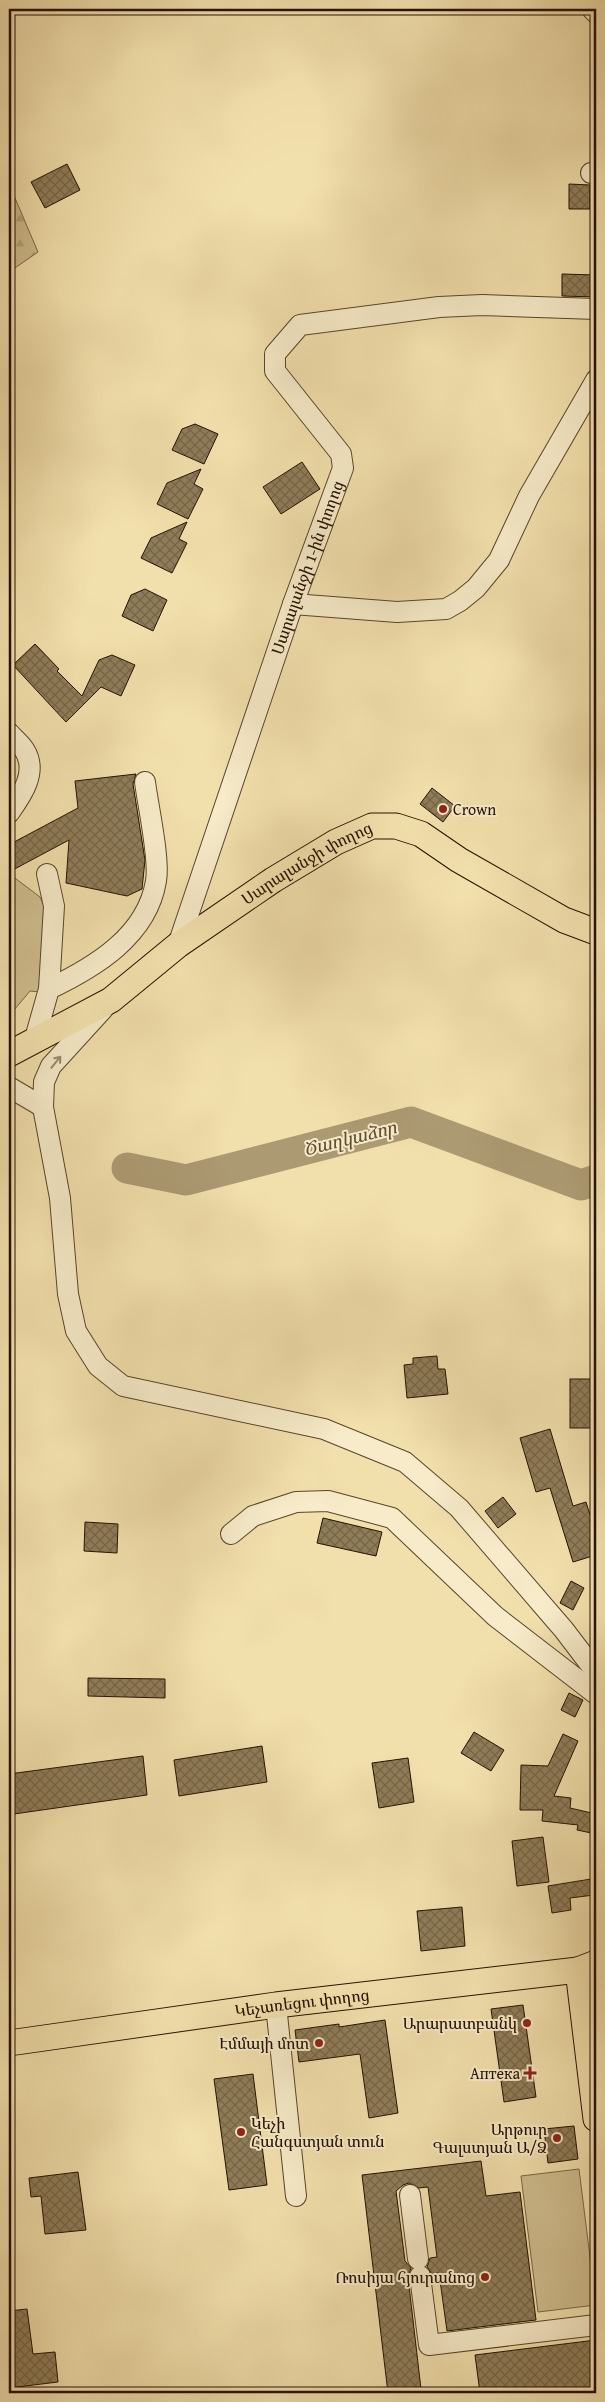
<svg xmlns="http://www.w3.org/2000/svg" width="605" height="2402" font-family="'Gentium Book Plus','Noto Serif Armenian',serif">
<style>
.grass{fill:#cfbd8f;stroke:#7a6748}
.forest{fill:url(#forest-firs);stroke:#7a6748}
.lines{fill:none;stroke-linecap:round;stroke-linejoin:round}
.river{stroke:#ac9a72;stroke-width:31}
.building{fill:url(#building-cross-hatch);stroke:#241100}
.minor-casing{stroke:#58452b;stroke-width:22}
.major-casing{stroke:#241100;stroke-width:27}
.minor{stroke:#f7ebc9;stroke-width:20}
.major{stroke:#f2e0ac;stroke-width:25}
.oneway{stroke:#98896f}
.poi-dot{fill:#8f2418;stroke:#f7ebc9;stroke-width:2}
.labels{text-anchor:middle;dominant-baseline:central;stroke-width:4;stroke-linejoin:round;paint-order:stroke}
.street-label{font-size:16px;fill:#241100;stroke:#f7ebc9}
.poi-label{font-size:16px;fill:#241100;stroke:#f7ebc9;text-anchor:end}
.water-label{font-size:18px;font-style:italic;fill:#614f33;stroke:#f7ebc9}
</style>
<defs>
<pattern id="forest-firs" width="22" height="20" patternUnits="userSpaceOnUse" patternTransform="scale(1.25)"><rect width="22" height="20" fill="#cfbd8f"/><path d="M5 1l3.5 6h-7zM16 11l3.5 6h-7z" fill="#b2a17a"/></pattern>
<pattern id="building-cross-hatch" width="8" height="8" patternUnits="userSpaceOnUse" patternTransform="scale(1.25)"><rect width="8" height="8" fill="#8f7d59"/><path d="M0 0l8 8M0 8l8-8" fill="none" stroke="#756547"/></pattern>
</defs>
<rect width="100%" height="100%" fill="#f2e0ac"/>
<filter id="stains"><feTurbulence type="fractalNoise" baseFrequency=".004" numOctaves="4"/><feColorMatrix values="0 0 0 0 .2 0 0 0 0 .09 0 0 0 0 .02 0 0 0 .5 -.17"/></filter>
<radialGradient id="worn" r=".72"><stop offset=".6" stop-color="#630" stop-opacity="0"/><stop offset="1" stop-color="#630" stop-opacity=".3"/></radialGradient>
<g class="grass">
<polygon points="15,878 40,897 46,910 40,992 30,991 9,1016 9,886"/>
<polygon points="579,2169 596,2305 538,2312 521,2176"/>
</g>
<polygon class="forest" points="9,184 38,252 9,272"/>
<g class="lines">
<polyline class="river" points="127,1168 186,1180 411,1122 581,1185 596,1180"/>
</g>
<g class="building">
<polygon points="67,164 80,190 45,208 31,182"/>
<polygon points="569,184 590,185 590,209 569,209"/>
<polygon points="562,274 596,275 596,297 562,296"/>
<polygon points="195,424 218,434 204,464 172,450 182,429"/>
<polygon points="302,462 320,489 281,514 263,487"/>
<polygon points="201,469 194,484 203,489 188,519 157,504 167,483"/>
<polygon points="187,522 179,539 187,543 172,573 141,558 151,538"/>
<polygon points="145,589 167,600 153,631 122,616 131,595"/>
<polygon points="35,644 59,669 57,671 82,696 99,660 112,655 135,665 121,696 101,687 66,722 13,665"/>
<polygon points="136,774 133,784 145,860 142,889 127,896 66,883 69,840 9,872 9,849 16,841 78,808 75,781"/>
<polygon points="432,788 455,806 443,822 420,804"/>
<polygon points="437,1356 438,1369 445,1369 448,1394 407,1398 404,1365 413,1364 413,1358"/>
<rect x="570" y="1379" width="26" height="49"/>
<polygon points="550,1429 573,1506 586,1502 596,1534 596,1555 573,1562 550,1488 536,1492 520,1438"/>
<polygon points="503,1497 516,1514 498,1528 485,1511"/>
<polygon points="323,1518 382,1532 376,1556 317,1543"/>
<polygon points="85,1522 118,1524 117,1553 84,1551"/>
<polygon points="571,1581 584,1588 573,1610 560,1603"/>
<polygon points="88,1678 165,1679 165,1698 88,1696"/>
<polygon points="569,1693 583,1700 575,1717 561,1710"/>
<polygon points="474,1732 504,1750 491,1771 461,1753"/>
<polygon points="563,1734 578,1741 554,1796 571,1798 570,1808 596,1814 596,1834 577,1830 578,1825 542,1821 543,1810 520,1810 521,1765 548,1766"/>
<polygon points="262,1746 267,1782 179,1796 174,1760"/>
<polygon points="143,1756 147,1795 14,1814 9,1774"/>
<polygon points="408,1758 414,1802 379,1808 372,1763"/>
<polygon points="543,1837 549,1882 517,1886 512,1841"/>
<polygon points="591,1879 594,1895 570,1898 571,1910 552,1913 548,1886"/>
<polygon points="462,1907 465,1946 421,1951 417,1911"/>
<polygon points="523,2005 536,2097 504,2102 491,2009"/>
<polygon points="385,2020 398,2113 369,2118 360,2054 299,2062 295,2030 339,2024 339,2027"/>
<polygon points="253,2074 267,2185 229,2190 214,2079"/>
<polygon points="574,2126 578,2159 548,2163 544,2129"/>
<polygon points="481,2161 486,2196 520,2192 536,2320 447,2331 439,2273 432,2274 427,2267 430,2258 437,2257 428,2187 419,2188 409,2183 403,2185 396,2191 405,2261 411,2268 408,2277 421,2389 388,2393 362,2175"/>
<polygon points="78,2172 86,2230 45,2234 41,2196 31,2197 29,2178"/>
<polygon points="27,2309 33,2354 55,2352 58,2382 9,2388 9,2311"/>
<polygon points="596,2340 596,2393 576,2393 575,2389 538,2393 480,2393 475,2355"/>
</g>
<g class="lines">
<defs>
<g id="minor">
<polyline points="592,9 596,13"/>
<polyline points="591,173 596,173"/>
<polyline points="293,604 397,612 446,609 460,601 476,588 499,560 529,496 596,380"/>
<path d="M 9,733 C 14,739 21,744 25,751 C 38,773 21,796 9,813"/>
<path id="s1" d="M 178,945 L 293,604 L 343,468 L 341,454 L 275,371 L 275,354 L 300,325 L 439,307 L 482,305 L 596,309"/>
<path d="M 49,989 C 95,967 147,936 156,881 C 160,859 148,806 145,782"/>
<polyline points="103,1009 51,1066 44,1082 43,1107 60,1198 68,1294 76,1331 98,1366 123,1386 324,1429 405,1462 459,1508 564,1630 596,1672"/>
<polyline points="34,1042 49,989 54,906 47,874"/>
<polyline points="9,1087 43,1107"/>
<polyline points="231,1534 253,1516 296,1502 328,1501 392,1518 495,1616 596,1694"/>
<polyline points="276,2005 296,2196"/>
<polyline points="410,2195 418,2259"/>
<polyline points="420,2276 429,2345 596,2325"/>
</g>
<g id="major">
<path id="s2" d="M 9,1054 L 111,1000 L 178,945 L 273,880 L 336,842 L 372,826 L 396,826 L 421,834 L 459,860 L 564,920 L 596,932"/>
<polyline points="578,1970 596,2119"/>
<path id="s3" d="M 9,2043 L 276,2005 L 578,1970 L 596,1963"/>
</g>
</defs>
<use href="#minor" class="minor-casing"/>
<use href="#major" class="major-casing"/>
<use href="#minor" class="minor"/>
<use href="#major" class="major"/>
</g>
<defs><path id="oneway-shaft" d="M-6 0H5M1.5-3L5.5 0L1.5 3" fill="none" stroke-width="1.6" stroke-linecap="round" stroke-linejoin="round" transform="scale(1.25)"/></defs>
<use class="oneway" href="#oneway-shaft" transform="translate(56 1062) rotate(-51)"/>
<g class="poi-dot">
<circle cx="443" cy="809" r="5"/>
<circle cx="527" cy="2023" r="5"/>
<circle cx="319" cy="2043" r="5"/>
<path d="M527.5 2065.5h5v5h5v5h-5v5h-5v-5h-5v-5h5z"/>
<circle cx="241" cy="2132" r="5"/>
<circle cx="557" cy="2138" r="5"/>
<circle cx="485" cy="2277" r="5"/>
</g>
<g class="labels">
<g class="street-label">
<text stroke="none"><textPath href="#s1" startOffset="399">Սարալանջի 1-ին փողոց</textPath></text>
<text stroke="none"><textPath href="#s2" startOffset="355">Սարալանջի փողոց</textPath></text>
<text stroke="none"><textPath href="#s3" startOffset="296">Կեչառեցու փողոց</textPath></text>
</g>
<g class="poi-label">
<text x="453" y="809" text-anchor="start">Crown</text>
<text x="517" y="2023">Արարատբանկ</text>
<text x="309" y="2043">Էմմայի մոտ</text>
<text x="520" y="2073">Аптека</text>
<text x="251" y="2123" text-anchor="start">Կեչի<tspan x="251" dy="18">Հանգստյան տուն</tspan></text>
<text x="547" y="2129">Արթուր<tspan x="547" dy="18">Գալստյան Ա/Ձ</tspan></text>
<text x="475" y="2277">Ռոսիյա հյուրանոց</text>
</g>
<g class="water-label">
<text transform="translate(350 1138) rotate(-14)">Ծաղկաձոր</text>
</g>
</g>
<rect width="605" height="2402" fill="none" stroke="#f2e0ac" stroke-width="30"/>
<rect x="10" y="10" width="585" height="2382" fill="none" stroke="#241100" stroke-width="2.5"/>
<rect x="15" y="15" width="575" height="2372" fill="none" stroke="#241100"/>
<rect width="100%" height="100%" filter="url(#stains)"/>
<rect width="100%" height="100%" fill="url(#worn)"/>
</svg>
